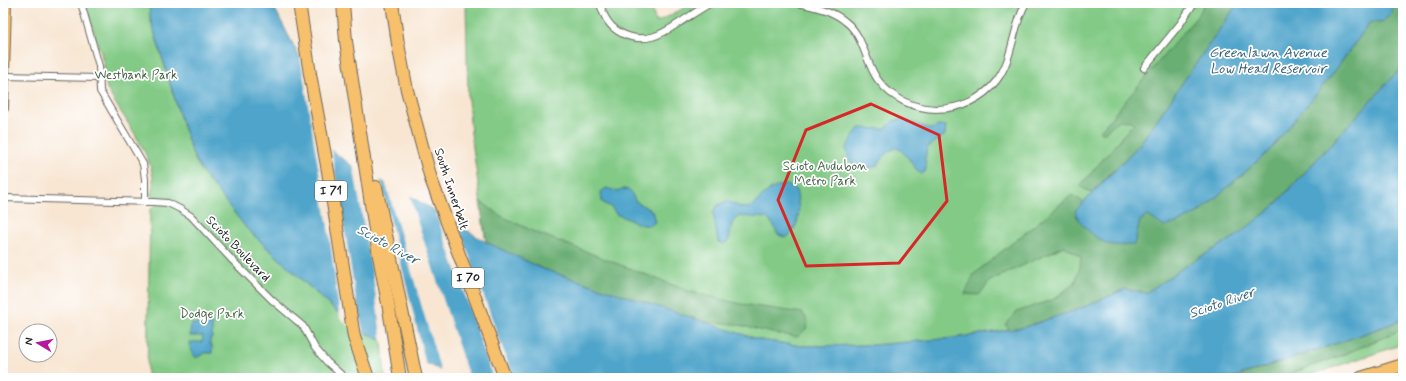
<svg xmlns="http://www.w3.org/2000/svg" width="1406" height="381" font-family="Mynerve,sans-serif">
<style>
.green{fill:#82ca85;stroke:#4f7350}
.forest{fill:#69ae72;stroke:#426547}
.water{fill:#4fa4cb;stroke:#366074}
.pier{fill:#f8e6d3}
.lines{fill:none;stroke-linecap:round;stroke-linejoin:round}
.minor-casing{stroke:#69635c;stroke-width:8}
.primary-casing{stroke:#69635c;stroke-width:12}
.motorway-casing{stroke:#69635c;stroke-width:14}
.minor{stroke:#fff;stroke-width:6}
.primary{stroke:#f7c06c;stroke-width:10}
.motorway{stroke:#f7c06c;stroke-width:12}
.marked{fill:none;stroke:#d62828;stroke-width:3;stroke-linejoin:round}
.labels{text-anchor:middle;dominant-baseline:central;stroke-width:3.5;stroke-linejoin:round;paint-order:stroke}
.shield{fill:#fff;stroke:#606060;stroke-width:1}
.shield-label{font-size:12px;font-weight:bold;fill:#1c1c1c}
.park-label{font-size:13px;fill:#456246;stroke:#fff}
.street-label{font-size:13px;fill:#1c1c1c;stroke:#fff}
.water-label{font-size:14px;font-style:italic;fill:#366074;stroke:#fff}
</style>
<rect width="100%" height="100%" fill="#fff"/>
<filter id="ink" filterUnits="userSpaceOnUse"><feTurbulence type="fractalNoise" baseFrequency=".025" numOctaves="2"/><feDisplacementMap in="SourceGraphic" scale="8" xChannelSelector="R" yChannelSelector="G"/><feConvolveMatrix kernelMatrix="1 2 1 2 8 2 1 2 1" color-interpolation-filters="sRGB"/></filter>
<filter id="wash" filterUnits="userSpaceOnUse"><feTurbulence type="fractalNoise" baseFrequency=".012" numOctaves="4" result="noise"/><feDisplacementMap in="SourceGraphic" scale="16" xChannelSelector="R" yChannelSelector="G"/><feGaussianBlur stdDeviation="0.9" result="paint"/><feColorMatrix in="noise" values="0 0 0 0 0 0 0 0 0 0 0 0 0 0 0 0 0 1.4 0 .05"/><feComposite in="paint" operator="in"/></filter>
<g filter="url(#wash)">
<rect width="100%" height="100%" fill="#f8e6d3"/>
<g class="green">
<path d="M 85,3 L 149,3 L 150,18 L 181,120 L 192,153 L 200,169 L 247,229 L 351,325 L 382,341 L 385,378 L 147,378 L 150,210 L 162,200 L 150,195 C 166,169 119,113 107,89 L 105,77 L 104,66 L 100,49 L 97,47 L 98,45 Z"/>
<polygon points="466,3 650,3 656,23 693,3 1238,3 1140,144 1076,210 1390,15 1395,3 1403,3 1403,66 1022,328 954,338 873,345 802,346 760,340 677,314 486,242 471,133 468,100"/>
<polygon points="1403,329 1403,344 1302,378 1277,378 1340,356"/>
</g>
<g class="forest">
<polygon points="1205,3 1238,3 1140,144 1091,193 1080,186 1134,123 1132,121 1119,120 1102,134 1100,131 1199,14"/>
<polygon points="1395,3 1403,3 1403,66 1273,207 1235,237 1187,265 1146,293 1125,289 1082,308 1022,328 1009,330 1005,324 1017,312 1054,299 1075,283 1080,267 1081,257 1064,246 990,281 979,295 965,294 974,274 1072,195 1083,202 1076,211 1133,245 1140,221 1147,215 1199,212 1268,152 1332,75 1370,22 1390,15"/>
<polygon points="480,201 501,216 535,232 691,292 741,304 803,313 808,322 806,329 798,337 772,333 735,324 704,322 543,269 486,242"/>
<polygon points="1403,318 1403,329 1340,356 1277,378 1231,378 1341,342 1399,321"/>
</g>
<g class="water">
<polygon points="149,3 272,3 304,66 321,143 354,167 410,196 486,242 543,269 760,340 802,346 873,345 954,338 1022,328 1082,308 1125,289 1146,293 1187,265 1235,237 1273,207 1403,66 1403,318 1399,321 1341,342 1231,378 456,378 351,325 247,229 200,169 192,153 181,120 150,17"/>
<path d="M 1238,3 L 1395,3 L 1390,15 L 1381,23 L 1370,22 L 1332,75 L 1268,152 L 1199,212 L 1177,223 L 1164,227 L 1147,215 L 1140,221 L 1134,245 C 1126,245 1115,246 1108,244 C 1095,238 1078,224 1075,211 L 1140,144 Z"/>
<path d="M 903,119 L 931,129 L 941,125 L 946,126 L 945,135 L 927,148 L 925,159 L 926,168 L 925,172 L 921,174 C 912,166 908,154 897,148 L 888,151 L 877,166 L 866,169 L 854,166 L 848,157 L 846,148 L 859,128 L 885,129 L 893,121 Z"/>
<path d="M 788,185 L 796,190 C 799,203 801,219 793,231 C 792,234 788,236 786,238 L 777,234 L 774,226 L 767,218 L 739,216 L 732,223 L 729,240 L 724,244 L 718,242 L 713,212 L 718,205 L 727,201 L 742,208 L 751,207 L 768,191 L 778,186 Z"/>
<path d="M 606,188 L 617,191 C 627,186 632,191 635,201 L 652,211 L 655,222 L 650,226 L 639,224 L 616,214 L 612,208 L 602,202 L 601,192 Z"/>
<path d="M 191,324 L 212,324 L 212,338 L 210,338 L 210,345 L 212,345 L 212,353 L 205,353 L 196,358 C 192,353 190,348 190,342 L 202,342 L 203,336 L 190,336 Z"/>
</g>
<g class="pier">
<polygon points="300,55 306,66 322,142 331,148 357,305 364,334 350,327 340,318 330,240"/>
<polygon points="353,164 380,178 426,365 407,355 392,286 403,353 382,343 374,283"/>
<polygon points="385,181 410,194 416,217 469,378 452,378 441,372"/>
<polygon points="434,208 457,222 500,341 514,378 493,378 470,309"/>
</g>
</g>
<g filter="url(#ink)">
<g class="lines">
<defs>
<g id="minor">
<polyline points="81,3 99,66 100,91 143,164 145,179 145,202"/>
<path d="M 600,3 C 603,16 610,28 623,34 C 645,44 661,35 679,23 C 690,16 700,9 711,3"/>
<path d="M 798,3 C 815,7 832,10 846,22 C 864,36 865,62 878,80 C 907,119 968,118 997,80 C 1014,57 1012,27 1026,3"/>
<polyline points="1144,68 1180,24 1194,3"/>
<polyline points="3,76 99,78"/>
<polyline points="3,198 153,202 168,203 180,209 191,216 232,260 272,300 303,326 315,348 327,362 345,378"/>
</g>
<polyline id="primary" points="3,108 6,3"/>
<g id="motorway">
<polyline points="299,3 310,74 328,171 354,337 368,378"/>
<polyline points="343,3 346,41 379,256 389,309 400,378"/>
<polyline points="392,3 398,44 407,90 431,179 505,378"/>
<polyline points="376,187 416,378"/>
<polyline points="1361,378 1403,365"/>
</g>
</defs>
<use href="#minor" class="minor-casing"/>
<use href="#primary" class="primary-casing"/>
<use href="#motorway" class="motorway-casing"/>
<use href="#minor" class="minor"/>
<use href="#primary" class="primary"/>
<use href="#motorway" class="motorway"/>
</g>
</g>
<path class="marked" d="M 871,104 L 939,135 L 947,201 L 899,263 L 806,266 L 778,200 L 806,130 Z"/>
<g class="labels">
<g class="shield">
<rect x="315" y="181" width="32" height="20" rx="3"/>
<rect x="452" y="268" width="32" height="20" rx="3"/>
</g>
<g class="shield-label">
<text x="331" y="191">I 71</text>
<text x="468" y="278">I 70</text>
</g>
<g class="park-label">
<text x="136" y="75">Westbank Park</text>
<text x="825" y="166">Scioto Audubon<tspan x="825" dy="15">Metro Park</tspan></text>
<text x="212" y="314">Dodge Park</text>
</g>
<g class="street-label">
<text transform="translate(451 189) rotate(72)">South Innerbelt</text>
<text transform="translate(238 249) rotate(46)">Scioto Boulevard</text>
</g>
<g class="water-label">
<text x="1268" y="53">Greenlawn Avenue<tspan x="1268" dy="16">Low Head Reservoir</tspan></text>
<text transform="translate(388 245) rotate(29)">Scioto River</text>
<text transform="translate(1222 303) rotate(-19)">Scioto River</text>
</g>
</g>
<rect width="1406" height="381" fill="none" stroke="#fff" stroke-width="16"/>
<g transform="translate(38 343) rotate(280)"><circle r="19" fill="#ffffff" stroke="#a4a4a4"/>
<path d="M0-3L7 15L0 10L-7 15Z" fill="#b5179e"/>
<text y="-6" font-size="11" font-weight="bold" text-anchor="middle" fill="#1c1c1c">N</text>
</g>
</svg>
